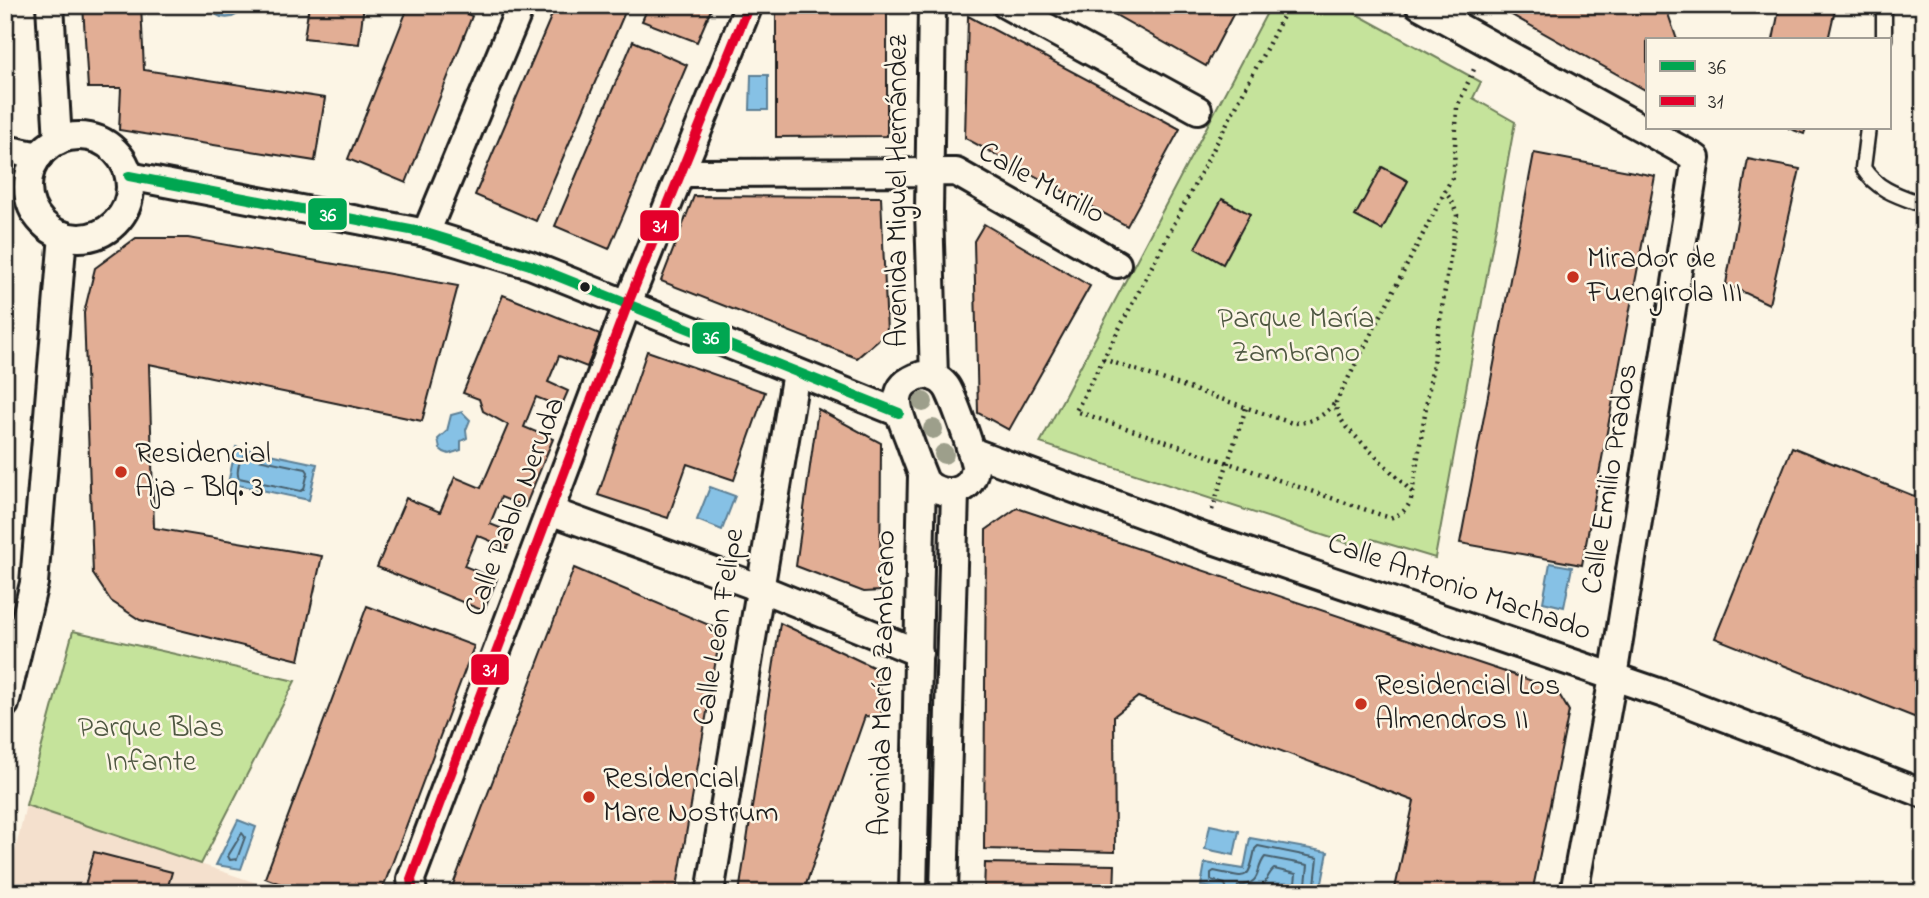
<svg xmlns="http://www.w3.org/2000/svg" width="1929" height="898" font-family="'Indie Flower',sans-serif">
<style>
.built{fill:#f4e0cd}
.green{fill:#c5e39b;stroke:#70805c;stroke-width:2}
.water{fill:#86c1e5;stroke:#5c7f95;stroke-width:2}
.lines{fill:none;stroke-linecap:round;stroke-linejoin:round}
.shore{stroke:#465e6c;stroke-width:2}
.building{fill:#e2ae95;stroke:#1c1c1c;stroke-width:2}
.lane-casing{stroke:#1c1c1c;stroke-width:19}
.street-casing{stroke:#1c1c1c;stroke-width:32}
.path{stroke:#1c1c1c;stroke-width:4.5;stroke-dasharray:2 5;stroke-linecap:butt}
.lane{stroke:#fcf5e5;stroke-width:14}
.street{stroke:#fcf5e5;stroke-width:26}
.bus-1-casing{stroke:#fcf5e5;stroke-width:16}
.bus-2-casing{stroke:#fcf5e5;stroke-width:16}
.bus-1{stroke:#00a651;stroke-width:10}
.bus-2{stroke:#e4002b;stroke-width:10}
.tree{fill:#9d9f8b}
.poi-dot{fill:#c8321e;stroke:#fcf5e5;stroke-width:2.5}
.bus-dot{fill:#1c1c1c;stroke:#fcf5e5;stroke-width:2.5}
.labels{text-anchor:middle;dominant-baseline:central;stroke-width:5;stroke-linejoin:round;paint-order:stroke}
.street-label{font-size:30px;fill:#1c1c1c;stroke:#fcf5e5}
.poi-label{font-size:30px;fill:#1c1c1c;stroke:#fcf5e5;text-anchor:start}
.park-label{font-size:30px;fill:#4f5842;stroke:#fcf5e5}
.line-badge{stroke:#fcf5e5;stroke-width:2.5}
.badge-label{font-size:19px;text-anchor:middle;font-weight:bold;fill:#fff}
</style>
<rect width="100%" height="100%" fill="#fcf5e5"/>
<filter id="ink" filterUnits="userSpaceOnUse"><feTurbulence type="fractalNoise" baseFrequency=".0143" numOctaves="2"/><feDisplacementMap in="SourceGraphic" scale="14" xChannelSelector="R" yChannelSelector="G"/><feConvolveMatrix kernelMatrix="1 2 1 2 8 2 1 2 1" color-interpolation-filters="sRGB"/></filter>
<g filter="url(#ink)">
<polygon class="built" points="26,805 286,893 5,893"/>
<g class="green">
<polygon points="1271,5 1340,5 1481,82 1473,98 1515,122 1435,558 1372,539 1368,550 1040,443"/>
<polygon points="73,631 295,681 201,864 26,805"/>
</g>
<g class="water">
<path d="M 207,5 L 246,5 C 236,22 217,22 207,5 Z"/>
<polygon points="751,75 768,75 768,110 750,110"/>
<polygon points="462,412 470,420 466,430 467,438 461,441 461,450 449,454 444,452 440,449 438,439 447,431 451,415"/>
<polygon points="236,447 317,464 309,500 228,483"/>
<polygon points="710,487 735,496 722,530 697,520"/>
<polygon points="1550,563 1572,567 1564,607 1543,602"/>
<polygon points="238,820 256,827 241,869 216,865"/>
<polygon points="1210,825 1239,831 1234,855 1205,849"/>
<polygon points="1250,838 1328,852 1320,893 1239,893 1201,886 1205,863 1244,869"/>
</g>
<g class="lines">
<g class="shore">
<path d="M 244,456 L 306,469 L 308,472 L 304,489 L 301,491 L 239,478 C 236,473 239,459 244,456 Z"/>
<polygon points="242,833 245,837 237,859 230,860 228,856"/>
<path d="M 1228,893 L 1225,884 L 1211,880 L 1211,873 L 1214,871 C 1247,877 1248,884 1255,849 L 1258,846 L 1318,858 L 1314,893"/>
<path d="M 1237,893 L 1238,886 C 1264,883 1254,870 1265,857 L 1308,865 L 1305,893"/>
<path d="M 1255,893 C 1267,886 1266,875 1274,869 L 1296,874 L 1294,893"/>
</g>
</g>
<g class="building">
<polygon points="5,5 8,39 5,40"/>
<polygon points="83,5 141,5 144,70 325,98 315,161 119,130 121,88 88,88"/>
<polygon points="309,5 364,5 359,44 304,38"/>
<polygon points="409,5 444,5 472,16 406,183 348,159"/>
<polygon points="556,5 628,5 536,221 475,195"/>
<polygon points="649,5 713,5 697,42 642,21"/>
<polygon points="776,5 887,5 887,136 776,137"/>
<polygon points="1098,5 1238,5 1206,66"/>
<polygon points="1494,5 1665,5 1677,40 1647,40 1647,91"/>
<polygon points="1780,5 1836,5 1828,40 1773,40"/>
<polygon points="968,16 1180,129 1127,226 965,138"/>
<polygon points="633,41 687,65 609,249 555,226"/>
<polygon points="1788,128 1806,128 1804,134"/>
<polygon points="1534,153 1655,176 1582,565 1460,543"/>
<polygon points="1748,159 1800,169 1769,304 1726,284"/>
<polygon points="1382,167 1408,181 1382,230 1355,216"/>
<polygon points="694,196 881,197 887,332 857,358 661,281"/>
<polygon points="1222,199 1250,214 1223,264 1195,248"/>
<polygon points="984,224 1090,286 1009,430 978,413 974,241"/>
<polygon points="136,238 188,238 458,286 422,421 149,364 154,528 322,556 299,660 140,620 111,601 93,574 84,313 95,268"/>
<polygon points="5,258 13,260 5,294"/>
<polygon points="503,295 600,334 587,367 559,356 548,382 568,391 561,407 536,397 524,427 553,439 525,507 501,497 490,524 513,533 507,548 477,535 464,566 497,579 484,611 377,567 406,498 440,512 455,477 481,488 508,425 483,411 479,399 463,393"/>
<polygon points="647,351 765,392 734,480 687,464 668,518 598,495"/>
<polygon points="818,409 881,443 880,591 864,592 796,566"/>
<polygon points="1792,447 1924,500 1924,721 1715,638"/>
<polygon points="1017,508 1556,689 1569,711 1532,893 1394,893 1414,801 1138,697 1114,716 1115,852 984,849 986,530"/>
<polygon points="574,568 721,630 676,893 467,893 451,890"/>
<polygon points="367,606 474,646 381,893 304,893 265,878"/>
<polygon points="780,623 879,670 882,717 865,716 803,893 739,893"/>
<polygon points="94,852 172,872 166,893 83,893"/>
<polygon points="985,863 1115,865 1114,893 984,893"/>
</g>
<g class="lines">
<defs>
<g id="lane">
<polyline points="1884,5 1884,40"/>
<path d="M 1868,128 L 1863,168 C 1877,190 1899,196 1924,205"/>
</g>
<g id="street">
<polyline points="50,5 58,141"/>
<polyline points="932,5 929,211 934,377"/>
<polyline points="1006,5 1198,110"/>
<polyline points="1419,5 1696,158 1613,677 1574,893"/>
<circle cx="79" cy="187" r="51"/>
<polyline points="5,149 39,156"/>
<polyline points="682,173 956,172 1117,264"/>
<polyline points="129,176 426,233 530,265 899,413"/>
<polyline points="426,233 521,5"/>
<path d="M 922,375 C 931,375 940,378 946,386 C 952,393 976,460 975,469 C 971,496 940,498 925,481 C 919,467 914,453 909,439 C 899,413 885,386 922,375 Z"/>
<polyline points="971,451 1204,537 1667,695 1924,794"/>
<polyline points="550,511 760,588 919,653"/>
<polyline points="5,704 34,583 63,235"/>
<polyline points="413,893 411,879 628,303 749,5"/>
<polyline points="710,893 796,372"/>
<polyline points="913,893 922,476"/>
<polyline points="944,893 955,492"/>
</g>
</defs>
<use href="#lane" class="lane-casing"/>
<use href="#street" class="street-casing"/>
<g class="path">
<path d="M 1289,5 L 1076,411 L 1390,518 C 1401,514 1406,511 1411,500 L 1457,215 L 1452,201 L 1446,193"/>
<path d="M 1103,359 L 1292,423 C 1311,423 1323,417 1335,403"/>
<polyline points="1412,492 1346,427 1337,413 1336,402 1452,178 1454,166 1457,107 1475,67"/>
<polyline points="1212,510 1246,408"/>
</g>
<use href="#lane" class="lane"/>
<use href="#street" class="street"/>
<defs>
<polyline id="bus-1" points="129,176 426,233 530,265 899,413"/>
<polyline id="bus-2" points="413,893 411,879 628,303 749,5"/>
</defs>
<use href="#bus-1" class="bus-1-casing"/>
<use href="#bus-2" class="bus-2-casing"/>
<use href="#bus-1" class="bus-1"/>
<use href="#bus-2" class="bus-2"/>
</g>
<g class="tree">
<circle cx="923" cy="402" r="10"/>
<circle cx="933" cy="429" r="10"/>
<circle cx="944" cy="454" r="10"/>
</g>
</g>
<g class="poi-dot">
<circle cx="1573" cy="277" r="7"/>
<circle cx="121" cy="472" r="7"/>
<circle cx="1361" cy="704" r="7"/>
<circle cx="589" cy="797" r="7"/>
</g>
<circle class="bus-dot" cx="585" cy="287" r="6"/>
<g class="labels">
<g class="street-label">
<text transform="translate(1041 184) rotate(29)">Calle Murillo</text>
<text transform="translate(899 191) rotate(-90)">Avenida Miguel Hernández</text>
<text transform="translate(1611 479) rotate(-81)">Calle Emilio Prados</text>
<text transform="translate(516 507) rotate(-69)">Calle Pablo Neruda</text>
<text transform="translate(1459 588) rotate(19)">Calle Antonio Machado</text>
<text transform="translate(720 627) rotate(-81)">Calle León Felipe</text>
<text transform="translate(884 683) rotate(-89)">Avenida María Zambrano</text>
</g>
<g class="poi-label">
<text x="1587" y="260">Mirador de<tspan x="1587" dy="34">Fuengirola III</tspan></text>
<text x="135" y="455">Residencial<tspan x="135" dy="34">Aja - Blq. 3</tspan></text>
<text x="1375" y="687">Residencial Los<tspan x="1375" dy="34">Almendros II</tspan></text>
<text x="603" y="780">Residencial<tspan x="603" dy="34">Mare Nostrum</tspan></text>
</g>
<g class="park-label">
<text x="1296" y="320">Parque María<tspan x="1296" dy="34">Zambrano</tspan></text>
<text x="151" y="729">Parque Blas<tspan x="151" dy="34">Infante</tspan></text>
</g>
</g>
<g class="line-badge">
<rect x="307" y="197" width="41" height="34" rx="7" fill="#00a651"/>
<rect x="639" y="209" width="41" height="33" rx="7" fill="#e4002b"/>
<rect x="691" y="321" width="40" height="34" rx="7" fill="#00a651"/>
<rect x="470" y="653" width="40" height="33" rx="7" fill="#e4002b"/>
</g>
<g class="badge-label">
<text x="328" y="221">36</text>
<text x="660" y="232">31</text>
<text x="711" y="344">36</text>
<text x="490" y="676">31</text>
</g>
<rect width="1929" height="898" fill="none" stroke="#fcf5e5" stroke-width="28"/>
<rect x="14" y="14" width="1901" height="870" fill="none" stroke="#1c1c1c" stroke-width="2.5" filter="url(#ink)"/>
<rect x="1646" y="38" width="245" height="91" fill="#fcf5e5" stroke="#a29e95" stroke-width="2"/>
<rect x="1660" y="61" width="35" height="10" fill="#00a651" stroke="#a29e95" stroke-width="2"/>
<text x="1708" y="74" font-size="21" fill="#1c1c1c">36</text>
<rect x="1660" y="96" width="35" height="10" fill="#e4002b" stroke="#a29e95" stroke-width="2"/>
<text x="1708" y="108" font-size="21" fill="#1c1c1c">31</text>
</svg>
